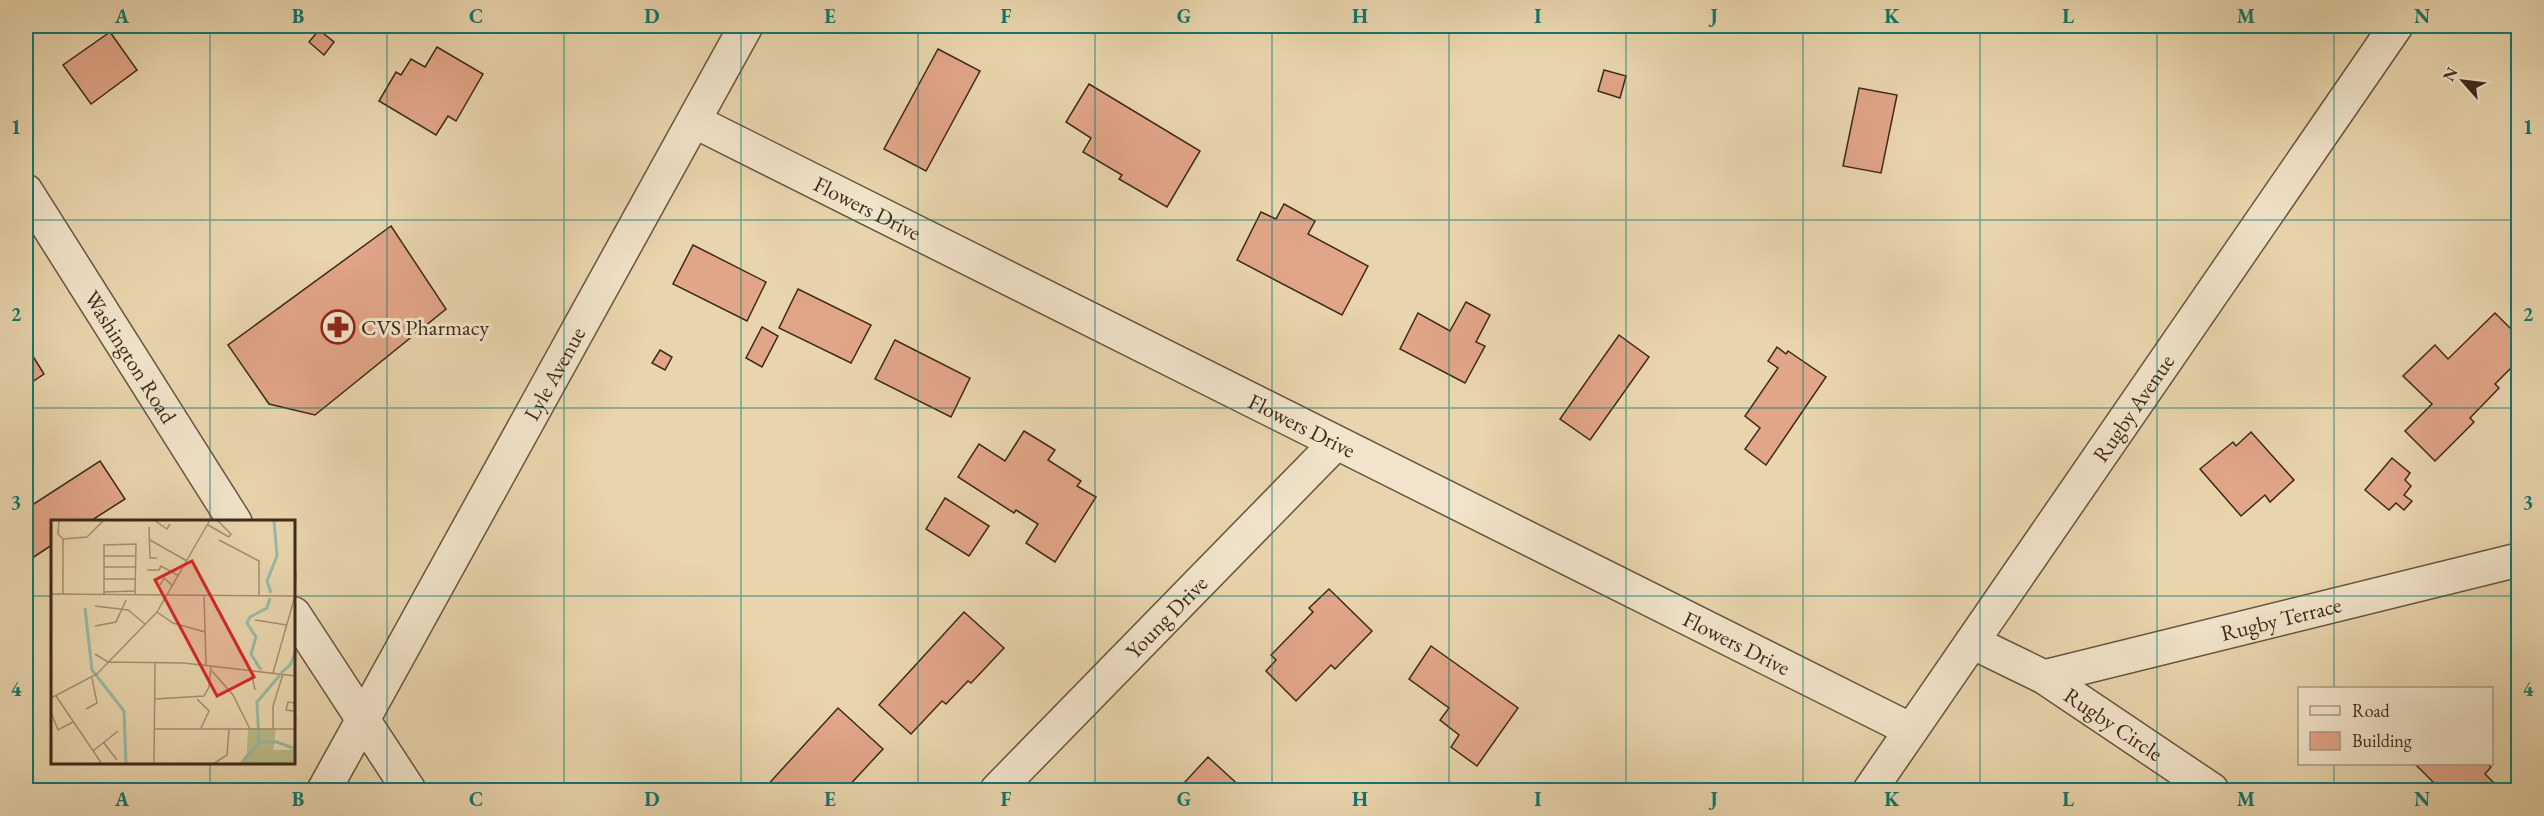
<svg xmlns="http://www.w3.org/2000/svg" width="2544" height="816" font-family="'EB Garamond',serif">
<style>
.building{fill:#e1a587;stroke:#3e291a;stroke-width:1.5}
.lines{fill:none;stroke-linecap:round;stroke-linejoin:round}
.minor-casing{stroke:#69543f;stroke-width:36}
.tertiary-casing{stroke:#69543f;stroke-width:36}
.minor{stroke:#f1e4ca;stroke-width:33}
.tertiary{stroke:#f1e4ca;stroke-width:33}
.grid{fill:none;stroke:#0f766e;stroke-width:1.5;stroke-opacity:0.55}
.labels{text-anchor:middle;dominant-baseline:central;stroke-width:6;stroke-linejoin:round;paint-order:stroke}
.street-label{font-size:22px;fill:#3e291a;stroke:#f1e4ca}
.poi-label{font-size:22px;fill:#3e291a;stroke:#f1e4ca;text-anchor:start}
.inset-river{fill:none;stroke:#98b9a7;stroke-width:3}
.inset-road{fill:none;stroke:#a59072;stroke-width:1.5}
.view{fill:#d62828;fill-opacity:0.15;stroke:#d62828;stroke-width:3}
.inset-edge{fill:none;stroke:#3e291a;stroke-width:3}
.neatline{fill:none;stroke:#0f766e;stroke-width:2}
.grid-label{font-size:20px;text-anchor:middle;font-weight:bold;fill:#0f766e}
</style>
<rect width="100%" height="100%" fill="#e9d5ad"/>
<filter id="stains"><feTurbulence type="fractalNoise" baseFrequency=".00333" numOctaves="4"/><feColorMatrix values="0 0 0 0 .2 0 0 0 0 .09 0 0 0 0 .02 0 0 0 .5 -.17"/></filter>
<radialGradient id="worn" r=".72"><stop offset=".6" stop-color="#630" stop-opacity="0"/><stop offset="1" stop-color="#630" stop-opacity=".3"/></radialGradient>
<g class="building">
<polygon points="319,30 334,42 324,55 309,42"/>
<polygon points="110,32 137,70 91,104 63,65"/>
<polygon points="437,47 483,74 456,121 448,116 436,135 379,101 396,72 401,75 411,59 425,67"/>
<polygon points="938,49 980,71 926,171 884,149"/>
<polygon points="1604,70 1626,76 1620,98 1598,91"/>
<polygon points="1089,84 1200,151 1167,207 1119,179 1122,175 1083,152 1091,138 1066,122"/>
<polygon points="1859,88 1897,95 1881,173 1843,166"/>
<polygon points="1284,204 1315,221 1308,234 1368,266 1342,315 1237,260 1261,212 1276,219"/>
<polygon points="391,226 446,309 315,415 269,404 228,345"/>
<polygon points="693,245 766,282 747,321 673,284"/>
<polygon points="798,289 871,325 851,363 779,328"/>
<polygon points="1466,302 1490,315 1476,342 1485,346 1465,383 1400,349 1418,313 1450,331"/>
<polygon points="2495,313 2518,336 2518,351 2516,354 2518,361 2495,384 2499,388 2470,418 2474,422 2435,461 2405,431 2432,404 2403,376 2435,345 2448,359"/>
<polygon points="762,327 778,336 762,367 746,358"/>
<polygon points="1619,335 1649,357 1590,440 1560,419"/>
<polygon points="895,340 970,378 951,417 875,379"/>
<polygon points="26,345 44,374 26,386"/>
<polygon points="1777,347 1786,354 1788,351 1826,377 1766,465 1745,449 1760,428 1745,416 1778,368 1768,361"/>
<polygon points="660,350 672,357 665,370 652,363"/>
<polygon points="1024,431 1055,450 1048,460 1081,481 1077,486 1096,497 1055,562 1026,543 1038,524 1016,510 1014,513 958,477 979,444 1005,461"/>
<polygon points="2251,432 2294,480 2270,502 2265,495 2241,516 2200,469 2233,442 2236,446"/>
<polygon points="2392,458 2410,473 2405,480 2411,486 2404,495 2412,501 2404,510 2396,503 2389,510 2365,490"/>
<polygon points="100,461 125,499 89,522 52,522 52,545 26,562 26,509"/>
<polygon points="945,498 989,526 969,556 926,529"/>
<polygon points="1329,589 1372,631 1335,669 1331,665 1296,701 1266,671 1276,660 1271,655 1313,612 1309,608"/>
<polygon points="964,612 1004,648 971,683 968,681 946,704 942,701 911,734 879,705"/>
<polygon points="1431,646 1518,708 1477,766 1451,747 1459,735 1440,720 1449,708 1409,679"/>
<polygon points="838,708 883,749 845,790 763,790"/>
<polygon points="1208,757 1244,790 1185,790 1189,786 1184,783"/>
<polygon points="2417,764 2487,764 2491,767 2485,774 2499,788 2496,790 2441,790 2416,765"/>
</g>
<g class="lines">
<defs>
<g id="minor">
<path id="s1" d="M 694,121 L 1911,730"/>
<path id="s2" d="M 1972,642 L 2044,677 L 2212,790"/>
<path id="s3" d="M 2044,677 L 2518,560"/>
<path id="s4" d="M 997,790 L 1336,443"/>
<path id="s5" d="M 1870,790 L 2396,26"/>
</g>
<g id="tertiary">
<path id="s6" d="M 26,191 L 235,522"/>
<polyline points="294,614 409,790"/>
<path id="s7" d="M 324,790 L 746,26"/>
</g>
</defs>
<use href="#minor" class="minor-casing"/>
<use href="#tertiary" class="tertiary-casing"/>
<use href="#minor" class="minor"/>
<use href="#tertiary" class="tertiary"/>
</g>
<path class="grid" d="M 210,26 L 210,522M 387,26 L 387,790M 564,26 L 564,790M 741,26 L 741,790M 918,26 L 918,790M 1095,26 L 1095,790M 1272,26 L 1272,790M 1449,26 L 1449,790M 1626,26 L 1626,790M 1803,26 L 1803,790M 1980,26 L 1980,790M 2157,26 L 2157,790M 2334,26 L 2334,688M 26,220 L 2518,220M 26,408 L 2518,408M 26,596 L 52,596M 294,596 L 2518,596M 210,764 L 210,790M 2334,764 L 2334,790"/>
<defs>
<symbol id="pharmacy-ring" viewBox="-11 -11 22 22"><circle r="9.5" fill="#f1e4ca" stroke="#8f2418" stroke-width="1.5"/><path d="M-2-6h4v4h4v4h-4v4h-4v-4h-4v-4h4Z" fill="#8f2418"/></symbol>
</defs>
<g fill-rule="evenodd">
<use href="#pharmacy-ring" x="319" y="308" width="38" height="38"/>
</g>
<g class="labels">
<g class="street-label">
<text stroke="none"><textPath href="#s1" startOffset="194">Flowers Drive</textPath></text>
<text stroke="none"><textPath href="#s6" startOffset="196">Washington Road</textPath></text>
<text stroke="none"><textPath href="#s7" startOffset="476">Lyle Avenue</textPath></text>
<text stroke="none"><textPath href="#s5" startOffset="464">Rugby Avenue</textPath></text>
<text stroke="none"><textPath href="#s1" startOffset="680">Flowers Drive</textPath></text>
<text stroke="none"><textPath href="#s4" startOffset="242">Young Drive</textPath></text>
<text stroke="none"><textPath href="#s3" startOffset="244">Rugby Terrace</textPath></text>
<text stroke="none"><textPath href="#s1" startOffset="1166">Flowers Drive</textPath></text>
<text stroke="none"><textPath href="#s2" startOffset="164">Rugby Circle</textPath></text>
</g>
<g class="poi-label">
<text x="361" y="327">CVS Pharmacy</text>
</g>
</g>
<g transform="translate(51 520)">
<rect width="244" height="244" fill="#e9d5ad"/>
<path d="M 197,208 L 225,209 L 222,230 L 244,230 L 244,244 L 188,244 L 196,233 Z" fill="#b9bc88"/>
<path class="inset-river" d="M 220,73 L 216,61 L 226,36 L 223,0M 34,88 L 41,150 L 73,191 L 75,244M 210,150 L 200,134 L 205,117 L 196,103 L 199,97 L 216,88 L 219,78M 230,153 L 239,145 L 245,131M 209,222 L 226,222 L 245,229M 190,244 L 208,222 L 206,182 L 229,155"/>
<path class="inset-road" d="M 8,0 L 7,14 L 12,19M 103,0 L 116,9 L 119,4M 166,0 L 180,14 L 178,17M 157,5 L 178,17M 98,7 L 99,38 L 106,38M 12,19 L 12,74M 12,19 L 36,17 L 53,0M 99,20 L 136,41M 168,20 L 208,41 L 208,76M 53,36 L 85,36M 53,47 L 84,47M 96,50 L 108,50 L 110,46 L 128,56M 53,59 L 84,59M 109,65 L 113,58 L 122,66M 53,72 L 84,71M 0,74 L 245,76M 53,74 L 53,25 L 85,24 L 84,74M 153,75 L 155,145M 44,86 L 77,90 L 94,104M 106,92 L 122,103 L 154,112M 204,100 L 236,105M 44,106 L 65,102 L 75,80M 44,134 L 57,142 L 133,143 L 245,156M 161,151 L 182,175 L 199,209M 200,151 L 204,170M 222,153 L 244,76 L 245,51M 5,176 L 51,244M 0,178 L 46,154 L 106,92 L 159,0M 104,179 L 153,176 L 158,167 L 160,146M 146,179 L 158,191 L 150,208M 243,183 L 245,201M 35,189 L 46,183 L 41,158M 243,191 L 235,190 L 237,182 L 245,183M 0,192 L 7,210 L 22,202M 103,209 L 245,209M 222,209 L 222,186 L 232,154M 53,223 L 66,240M 42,231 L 67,211M 103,244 L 104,143M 162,244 L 176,235 L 178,209"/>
<path class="view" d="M 141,41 L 203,157 L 166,176 L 104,60 Z"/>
<rect width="244" height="244" class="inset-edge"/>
</g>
<rect width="2544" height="816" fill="none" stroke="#e9d5ad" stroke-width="66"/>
<rect x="2298" y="687" width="195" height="78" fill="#f1e4ca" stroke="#a99984" stroke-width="1.5"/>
<rect x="2310" y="706" width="30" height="9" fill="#f1e4ca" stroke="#a99984" stroke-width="1.5"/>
<text x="2352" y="717" font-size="18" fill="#3e291a">Road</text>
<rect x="2310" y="732" width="30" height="18" fill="#e1a587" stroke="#a99984" stroke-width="1.5"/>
<text x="2352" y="747" font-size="18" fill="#3e291a">Building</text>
<g transform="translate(2463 81) rotate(298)" stroke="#f1e4ca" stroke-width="4.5" paint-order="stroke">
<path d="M0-4.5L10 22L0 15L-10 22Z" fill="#3e291a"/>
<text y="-9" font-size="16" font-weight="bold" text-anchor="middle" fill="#3e291a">N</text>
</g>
<rect x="33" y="33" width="2478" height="750" class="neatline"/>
<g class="grid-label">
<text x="122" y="23">A</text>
<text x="298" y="23">B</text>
<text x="476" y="23">C</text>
<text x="652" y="23">D</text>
<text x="830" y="23">E</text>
<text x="1006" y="23">F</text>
<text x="1184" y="23">G</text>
<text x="1360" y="23">H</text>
<text x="1538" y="23">I</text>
<text x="1714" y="23">J</text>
<text x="1892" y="23">K</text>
<text x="2068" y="23">L</text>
<text x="2246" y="23">M</text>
<text x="2422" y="23">N</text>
<text x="16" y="134">1</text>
<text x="2528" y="134">1</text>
<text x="16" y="321">2</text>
<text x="2528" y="321">2</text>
<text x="16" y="509">3</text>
<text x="2528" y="509">3</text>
<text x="16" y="696">4</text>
<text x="2528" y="696">4</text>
<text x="122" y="806">A</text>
<text x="298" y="806">B</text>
<text x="476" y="806">C</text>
<text x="652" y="806">D</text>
<text x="830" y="806">E</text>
<text x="1006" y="806">F</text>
<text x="1184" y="806">G</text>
<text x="1360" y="806">H</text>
<text x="1538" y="806">I</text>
<text x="1714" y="806">J</text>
<text x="1892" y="806">K</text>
<text x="2068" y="806">L</text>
<text x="2246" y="806">M</text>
<text x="2422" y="806">N</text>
</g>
<rect width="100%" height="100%" filter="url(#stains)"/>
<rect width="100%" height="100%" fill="url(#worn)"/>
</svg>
